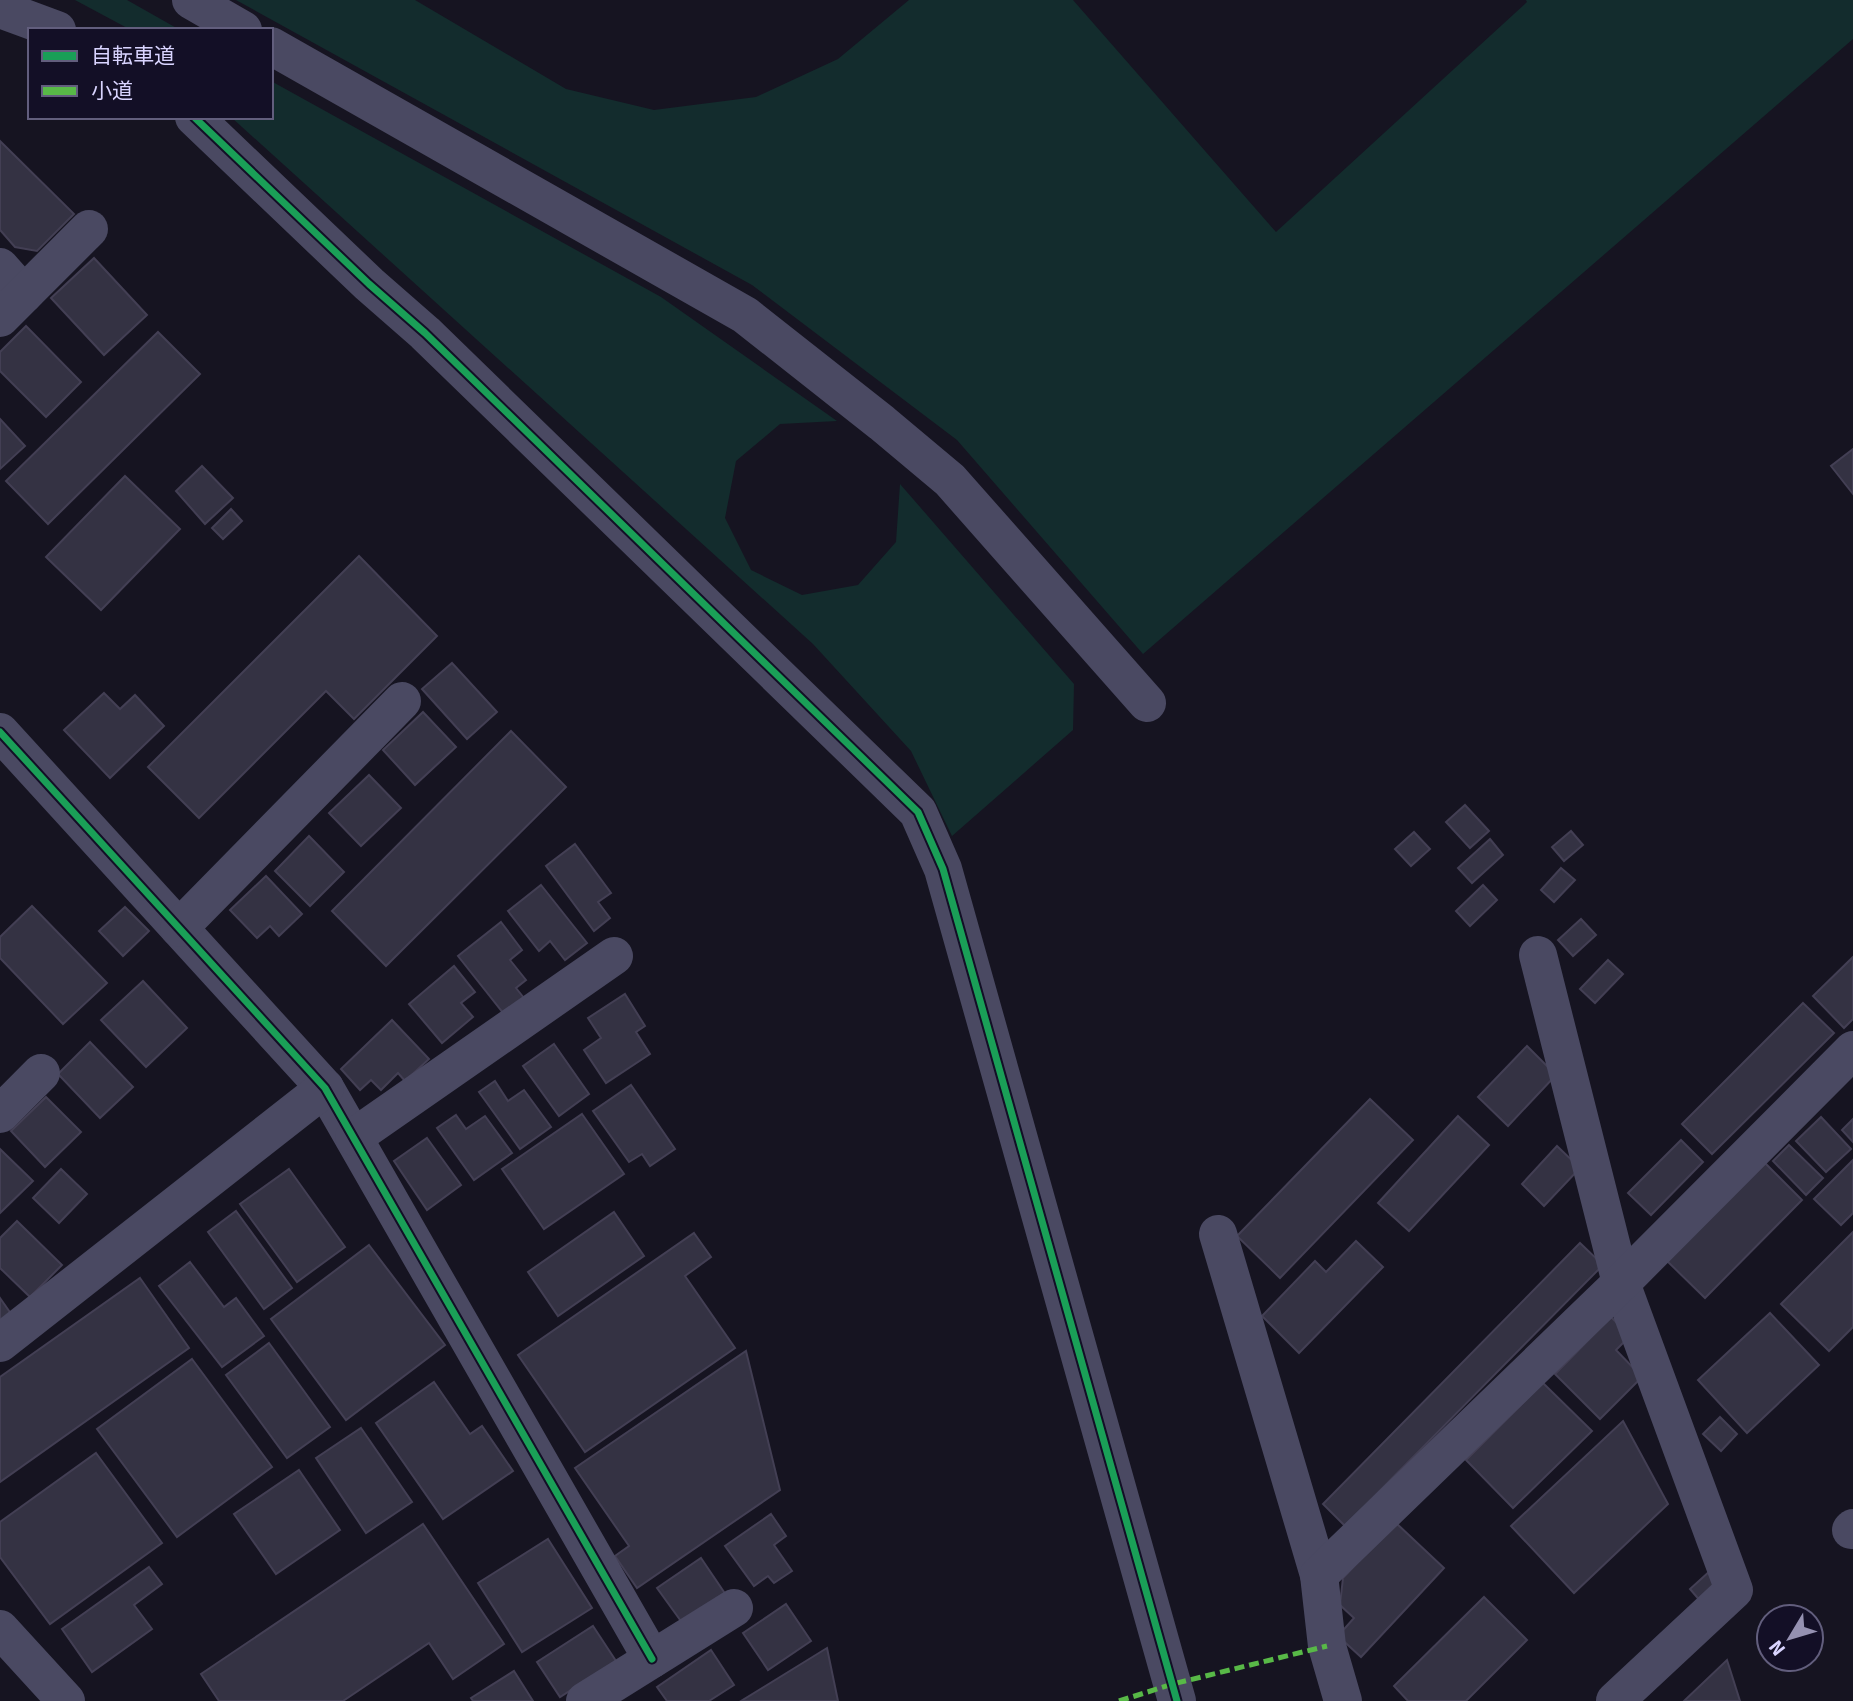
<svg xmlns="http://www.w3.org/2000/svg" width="1853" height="1701" font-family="Signika,'Noto Sans JP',sans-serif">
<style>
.green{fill:#132c2d}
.building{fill:#343243;stroke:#433f54;stroke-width:2}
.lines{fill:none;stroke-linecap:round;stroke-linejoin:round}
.minor{stroke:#4a4962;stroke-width:38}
.quiet{stroke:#58b947;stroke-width:5;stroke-dasharray:10 5;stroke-linecap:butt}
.cycleway-casing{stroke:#130f26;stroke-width:11}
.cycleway{stroke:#1a9f57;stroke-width:7}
</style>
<rect width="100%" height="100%" fill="#161421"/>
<g class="green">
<polygon points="75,0 127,0 180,30 131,30"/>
<polygon points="236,0 415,0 566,89 654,110 756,97 838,59 909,0 1073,0 1276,232 1527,2 1526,0 1853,0 1853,39 1143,654 957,440 752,285"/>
<polygon points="271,81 661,297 837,421 780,424 736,461 725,518 751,570 802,595 858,585 896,542 900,484 1074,684 1073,730 952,836 911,751 813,644 231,117 271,117"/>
</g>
<g class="building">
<polygon points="0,141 74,214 37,251 15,247 0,230"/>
<polygon points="94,258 147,315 104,355 51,298"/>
<polygon points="26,326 81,382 46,417 0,371 0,352"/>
<polygon points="158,332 200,374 48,524 6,481"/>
<polygon points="0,419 25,446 0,469"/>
<polygon points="1853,449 1853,494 1831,466"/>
<polygon points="202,466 233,498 205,524 176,491"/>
<polygon points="125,476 180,529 101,610 46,557"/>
<polygon points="231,509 242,521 223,539 212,528"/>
<polygon points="359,556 437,636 354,719 326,691 199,818 148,767"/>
<polygon points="452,663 497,712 467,739 422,689"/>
<polygon points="104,693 120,709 135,695 164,726 110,778 64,730"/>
<polygon points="423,712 456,747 415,785 383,750"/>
<polygon points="511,731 566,787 386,966 332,911"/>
<polygon points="369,775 401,808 361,846 329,813"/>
<polygon points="1465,805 1489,831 1470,848 1446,822"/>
<polygon points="1571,831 1583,845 1564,861 1552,847"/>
<polygon points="1414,832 1430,849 1411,866 1395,849"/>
<polygon points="309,836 344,872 310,906 275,871"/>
<polygon points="1490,839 1503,855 1472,883 1458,868"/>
<polygon points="575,844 611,893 598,902 610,918 594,931 546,866"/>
<polygon points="1561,868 1575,880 1554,902 1541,890"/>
<polygon points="266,876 302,914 279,936 270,926 257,938 230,910"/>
<polygon points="541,885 587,943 565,960 550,941 539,951 508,911"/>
<polygon points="1483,885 1497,900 1470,926 1456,911"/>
<polygon points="32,906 107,983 63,1024 0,958 0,937"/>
<polygon points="125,907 149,931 123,956 99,931"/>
<polygon points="1581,919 1596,935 1573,956 1558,940"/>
<polygon points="501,922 522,950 510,960 526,980 516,988 524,998 504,1014 458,956"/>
<polygon points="1853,957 1853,1019 1844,1028 1813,996"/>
<polygon points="1608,960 1623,974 1595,1003 1580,989"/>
<polygon points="454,966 475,992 461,1003 473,1017 442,1043 409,1004"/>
<polygon points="143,981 187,1028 146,1067 101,1020"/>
<polygon points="625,994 645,1026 636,1032 650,1054 606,1083 584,1050 601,1038 588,1018"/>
<polygon points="1803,1003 1834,1033 1712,1154 1682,1124"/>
<polygon points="392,1020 429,1059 405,1081 398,1073 381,1090 371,1080 360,1090 341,1069"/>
<polygon points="90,1042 133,1087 100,1118 58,1074"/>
<polygon points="554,1044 589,1094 559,1116 523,1066"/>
<polygon points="1527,1046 1556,1075 1508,1126 1478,1097"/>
<polygon points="495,1081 508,1101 524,1090 551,1127 520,1149 479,1092"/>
<polygon points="631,1085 675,1149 650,1166 642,1154 629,1162 593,1111"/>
<polygon points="46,1097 81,1132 45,1167 11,1131"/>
<polygon points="1370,1099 1413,1140 1280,1278 1237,1236"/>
<polygon points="582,1114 624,1174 544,1229 502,1169"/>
<polygon points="456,1115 466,1129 485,1116 512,1153 474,1180 437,1128"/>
<polygon points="1458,1116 1489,1145 1409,1231 1378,1203"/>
<polygon points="1821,1117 1851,1149 1826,1172 1796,1141"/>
<polygon points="1853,1119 1853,1142 1842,1130"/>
<polygon points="427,1138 461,1185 427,1210 394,1161"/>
<polygon points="1681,1140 1703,1162 1651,1215 1628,1193"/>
<polygon points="1789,1145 1823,1178 1806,1195 1773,1161"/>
<polygon points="1557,1146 1580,1168 1544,1206 1522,1184"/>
<polygon points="0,1149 33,1181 0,1213"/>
<polygon points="1762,1160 1802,1200 1705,1298 1664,1258"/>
<polygon points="1853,1160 1853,1213 1841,1225 1814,1199"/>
<polygon points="61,1169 87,1194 59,1223 33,1198"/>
<polygon points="289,1169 345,1247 297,1282 240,1204"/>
<polygon points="236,1211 292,1288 264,1309 208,1232"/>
<polygon points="614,1212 644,1256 558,1316 528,1272"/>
<polygon points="17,1221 62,1265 30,1297 0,1268 0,1238"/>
<polygon points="1853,1232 1853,1327 1829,1351 1781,1304"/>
<polygon points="694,1233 711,1257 685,1276 735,1348 585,1452 518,1355"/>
<polygon points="1356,1241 1383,1267 1299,1353 1262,1316 1315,1261 1326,1272"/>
<polygon points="1580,1243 1603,1265 1345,1526 1323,1504"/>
<polygon points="369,1245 445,1345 346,1420 271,1319"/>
<polygon points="190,1262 224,1307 236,1298 264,1336 222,1367 159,1286"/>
<polygon points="140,1278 189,1348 0,1482 0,1377"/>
<polygon points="0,1298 14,1318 0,1327"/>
<polygon points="1770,1313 1819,1365 1747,1433 1698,1380"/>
<polygon points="1611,1317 1630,1336 1616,1350 1642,1377 1600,1419 1555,1374"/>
<polygon points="269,1343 330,1427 287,1458 226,1375"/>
<polygon points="746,1351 780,1490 637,1588 615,1556 629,1546 575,1468"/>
<polygon points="192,1359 272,1467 177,1537 97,1429"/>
<polygon points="434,1382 470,1434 482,1426 513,1471 443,1519 376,1423"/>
<polygon points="1543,1383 1592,1431 1513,1508 1466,1460"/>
<polygon points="1720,1417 1737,1434 1721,1451 1703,1434"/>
<polygon points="1623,1421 1668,1504 1574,1593 1511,1526"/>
<polygon points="361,1428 412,1502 366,1533 316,1458"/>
<polygon points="96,1453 162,1543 50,1624 0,1557 0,1522"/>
<polygon points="299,1470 340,1530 276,1574 234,1514"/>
<polygon points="771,1514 786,1536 774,1545 792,1571 774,1583 768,1576 754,1586 725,1546"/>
<polygon points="1395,1522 1444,1568 1361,1657 1338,1636 1354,1618 1340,1605 1343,1578"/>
<polygon points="423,1524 504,1644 453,1679 429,1643 343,1701 219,1701 201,1674"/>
<polygon points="548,1539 592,1608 522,1652 478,1583"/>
<polygon points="701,1558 726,1595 683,1624 657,1588"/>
<polygon points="149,1567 162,1584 134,1605 152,1629 92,1672 62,1629"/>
<polygon points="1710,1571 1723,1585 1702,1603 1690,1589"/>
<polygon points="1484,1597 1527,1640 1466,1701 1408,1701 1394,1686"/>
<polygon points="786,1604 811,1641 768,1670 743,1633"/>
<polygon points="593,1626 616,1661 560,1697 537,1662"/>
<polygon points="827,1648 838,1701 741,1701"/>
<polygon points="711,1650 734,1685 709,1701 667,1701 657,1687"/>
<polygon points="1727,1660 1740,1701 1684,1701"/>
<polygon points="514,1671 533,1701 473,1701 471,1698"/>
</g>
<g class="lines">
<g class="minor">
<polyline points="191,0 243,30"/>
<polyline points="0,9 57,30"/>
<polyline points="271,46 745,315 882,423 950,480 1147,703"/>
<polyline points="194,117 369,284 425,333 918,812 943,869 1177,1701"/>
<polyline points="0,267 24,294"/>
<polyline points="0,318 89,229"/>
<polyline points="0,732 325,1088 652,1659"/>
<polyline points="179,928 402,701"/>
<polyline points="1538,955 1621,1283 1734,1590 1615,1701"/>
<polyline points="0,1114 41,1073"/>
<polyline points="354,1137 614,956"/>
<polyline points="1218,1234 1319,1575"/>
<polyline points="0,1343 325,1088"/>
<polyline points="1851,1530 1853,1528"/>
<polyline points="0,1629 66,1701"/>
<polyline points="585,1701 734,1608"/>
<polyline points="1343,1701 1327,1646 1319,1575 1621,1283 1853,1050"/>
</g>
<polyline class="quiet" points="1119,1701 1173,1684 1327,1646"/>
<defs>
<g id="cycleway">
<polyline points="194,117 369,284 425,333 918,812 943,869 1177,1701"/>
<polyline points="0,732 325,1088 652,1659"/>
</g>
</defs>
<use href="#cycleway" class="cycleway-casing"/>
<use href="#cycleway" class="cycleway"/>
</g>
<rect x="28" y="28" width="245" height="91" fill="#130f26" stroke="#625e7d" stroke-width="2"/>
<rect x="42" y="51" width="35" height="10" fill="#1a9f57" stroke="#625e7d" stroke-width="2"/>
<text x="91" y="63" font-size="21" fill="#d9d4ff">自転車道</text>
<rect x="42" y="86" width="35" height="10" fill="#58b947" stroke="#625e7d" stroke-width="2"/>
<text x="91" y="98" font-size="21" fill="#d9d4ff">小道</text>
<g transform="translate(1790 1638) rotate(232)"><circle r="33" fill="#130f26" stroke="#625e7d" stroke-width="2"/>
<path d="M0-5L12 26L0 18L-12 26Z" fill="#9591b1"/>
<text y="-10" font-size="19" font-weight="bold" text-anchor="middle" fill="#d9d4ff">N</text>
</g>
</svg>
